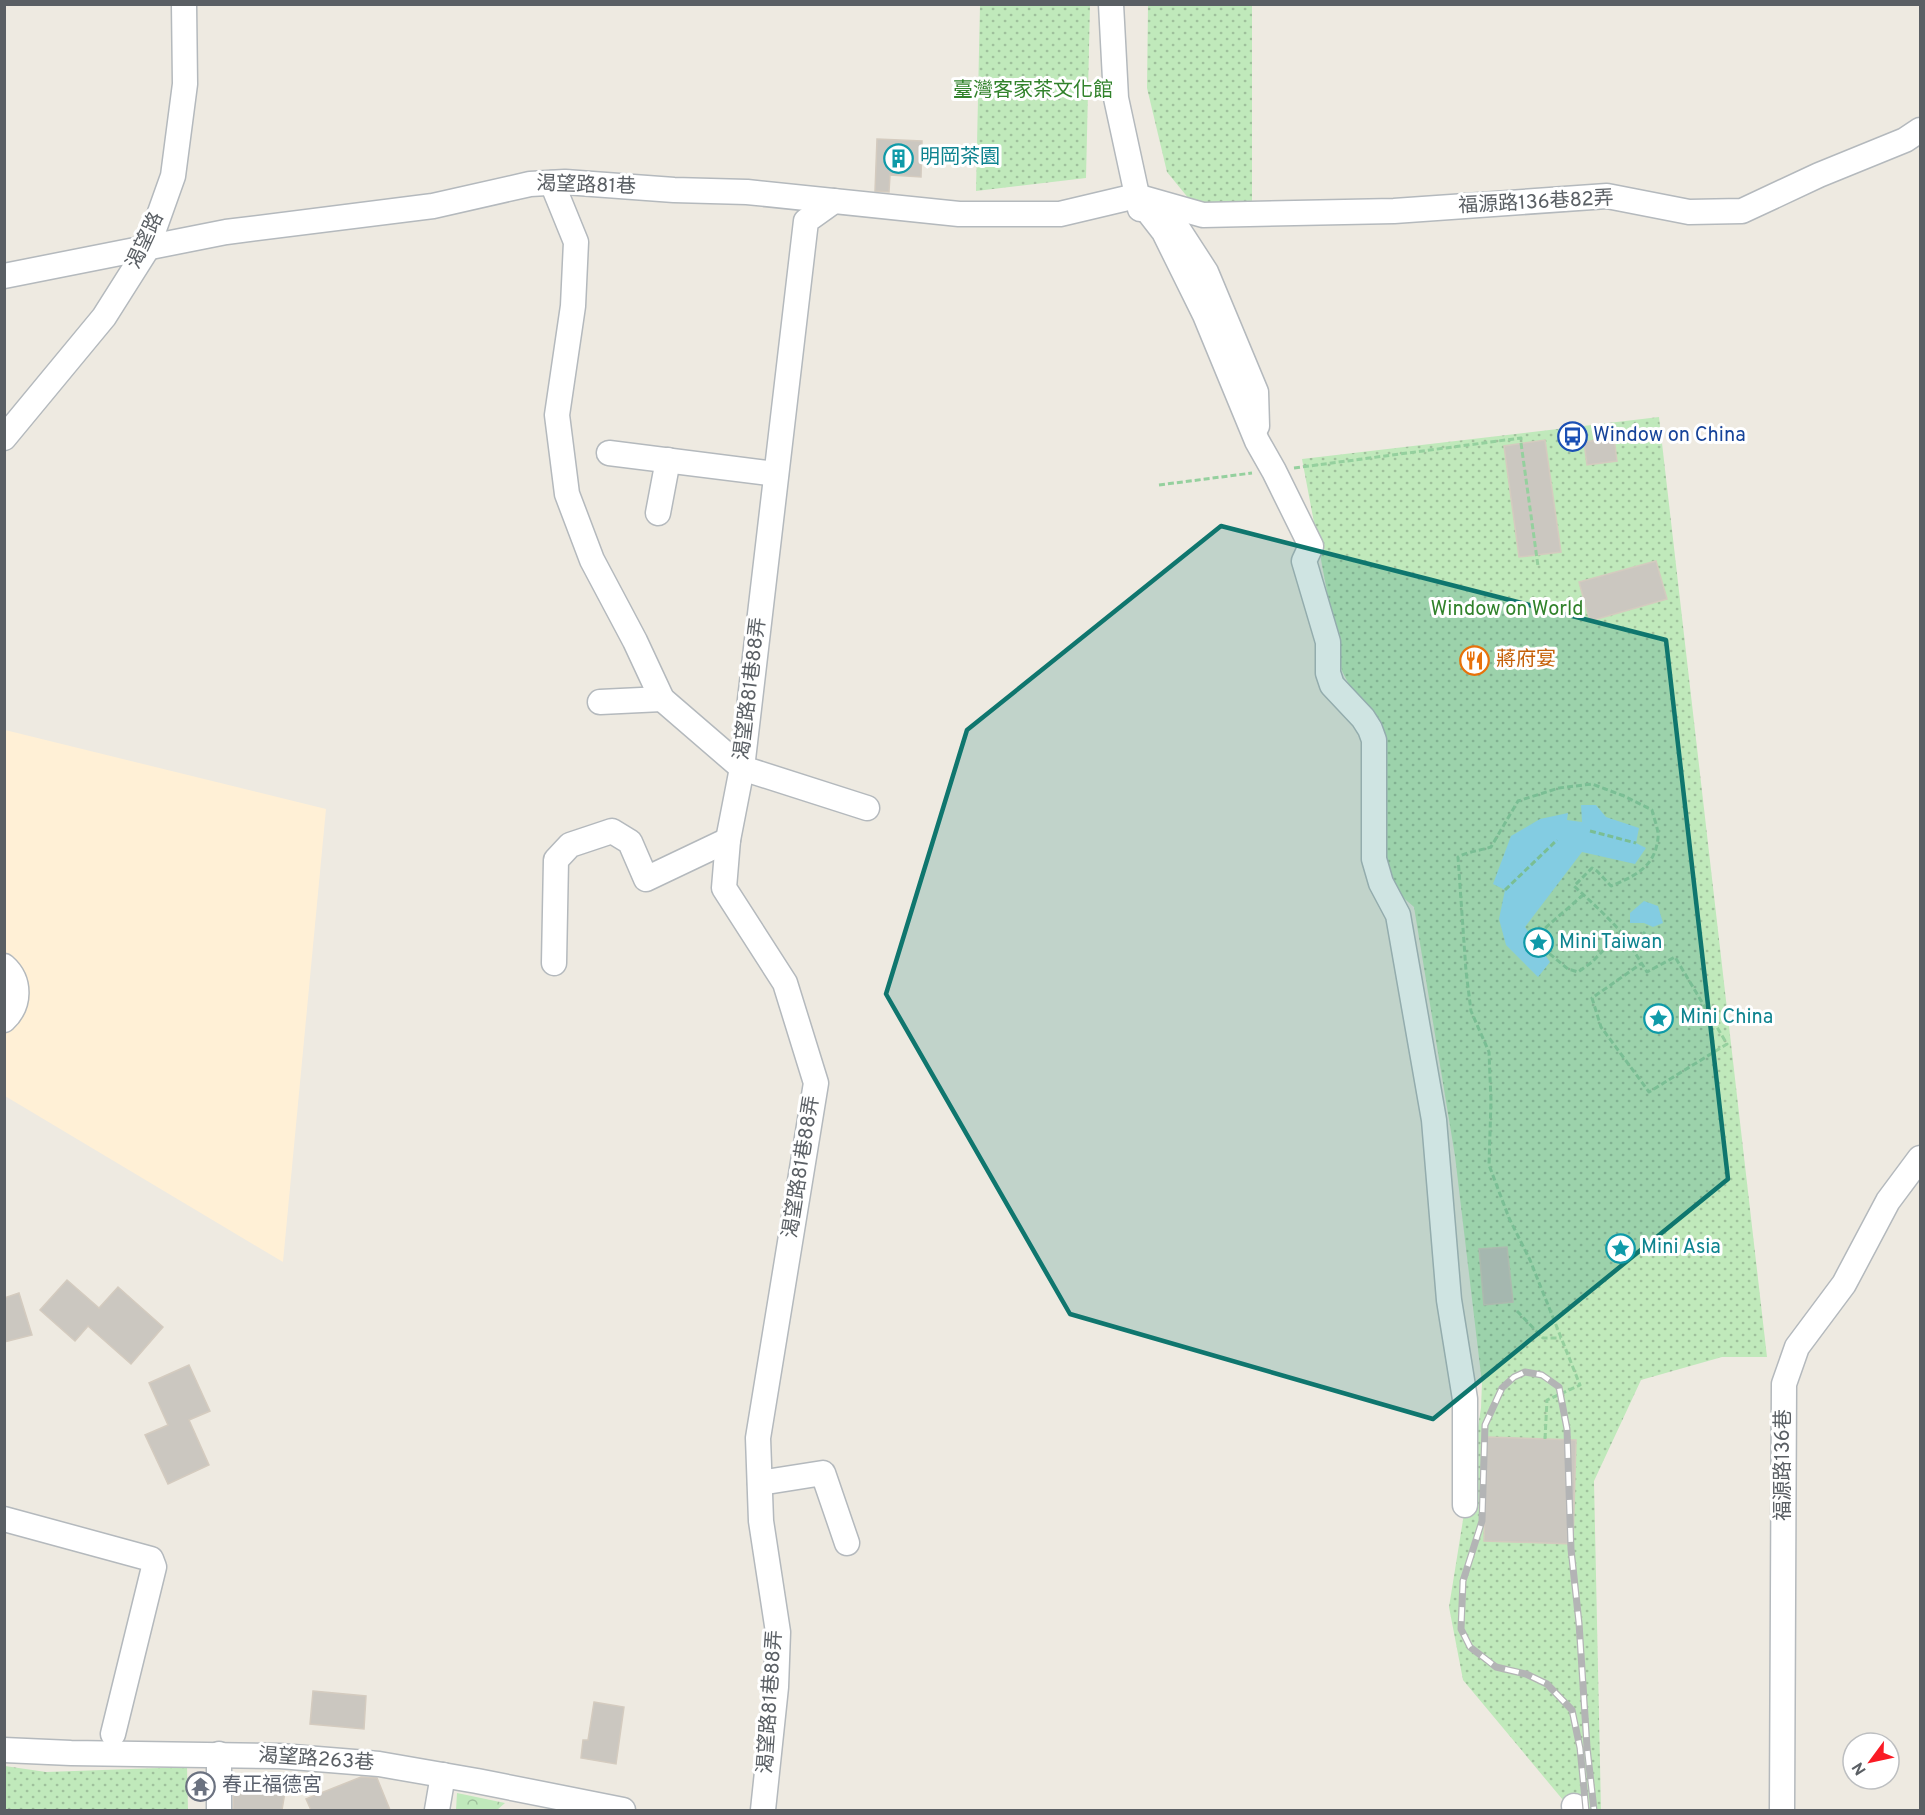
<svg xmlns="http://www.w3.org/2000/svg" width="1925" height="1815" font-family="Overpass,'Noto Sans TC',sans-serif">
<style>
.commercial{fill:#fff0d6}
.forest{fill:url(#forest-crowns)}
.park{fill:url(#park-dots)}
.water{fill:#a1e1ff}
.building{fill:#cbc7c0;stroke:#d4cbbf;stroke-width:1.5}
.lines{fill:none;stroke-linecap:round;stroke-linejoin:round}
.minor-casing{stroke:#b4b9bd;stroke-width:27}
.path{stroke:#95d09e;stroke-width:3;stroke-dasharray:6 3;stroke-linecap:butt}
.minor{stroke:#fff;stroke-width:24}
.rail-casing{stroke:#b3b4b5;stroke-width:7}
.rail{stroke:#fff;stroke-width:4.5;stroke-dasharray:14;stroke-linecap:butt}
.marked{fill:#0f766e;fill-opacity:0.2;stroke:#0f766e;stroke-width:4.5;stroke-linejoin:round}
.labels{text-anchor:middle;dominant-baseline:central;stroke-width:6;stroke-linejoin:round;paint-order:stroke}
.park-label{font-size:20px;fill:#31822b;stroke:#fff}
.culture-label{font-size:20px;fill:#0d838f;stroke:#fff;text-anchor:start}
.street-label{font-size:20px;fill:#5a5f64;stroke:#fff}
.transit-label{font-size:20px;fill:#164399;stroke:#fff;text-anchor:start}
.food-label{font-size:20px;fill:#c56008;stroke:#fff;text-anchor:start}
.worship-label{font-size:20px;fill:#5b616d;stroke:#fff;text-anchor:start}
</style>
<defs>
<pattern id="forest-crowns" width="20" height="18" patternUnits="userSpaceOnUse" patternTransform="scale(1.5)"><rect width="20" height="18" fill="#c0e9bb"/><path d="M2 6a3 3 0 1 1 6 0M12 15a3 3 0 1 1 6 0" fill="none" stroke="#9fc09c"/></pattern>
<pattern id="park-dots" width="8" height="8" patternUnits="userSpaceOnUse" patternTransform="scale(1.5)"><rect width="8" height="8" fill="#c0e9bb"/><path d="M2 2h.1M6 6h.1" fill="none" stroke="#9fc09c" stroke-width="1.8" stroke-linecap="round"/></pattern>
</defs>
<rect width="100%" height="100%" fill="#eeeae1"/>
<polygon class="commercial" points="5,730 326,809 283,1262 5,1096"/>
<polygon class="forest" points="457,1793 505,1803 497,1810 456,1810"/>
<g class="park">
<polygon points="980,5 1090,5 1086,178 976,191"/>
<polygon points="1148,5 1252,5 1252,208 1194,205 1167,172 1147,88"/>
<polygon points="1659,417 1767,1357 1722,1357 1641,1380 1594,1481 1601,1810 1567,1810 1563,1800 1463,1680 1449,1607 1481,1408 1482,1383 1455,1156 1414,907 1383,880 1385,754 1342,671 1302,459"/>
<polygon points="5,1766 46,1772 187,1767 188,1810 190,1810 5,1810"/>
</g>
<g class="water">
<polygon points="1581,805 1596,805 1606,817 1639,828 1636,843 1646,848 1635,864 1582,852 1525,927 1550,962 1538,977 1506,945 1499,919 1505,890 1493,884 1511,836 1540,819 1568,813 1567,820 1582,822"/>
<polygon points="1644,901 1658,906 1663,923 1653,927 1644,923 1630,923 1630,913"/>
</g>
<g class="building">
<polygon points="877,139 922,141 921,177 890,175 889,192 875,191"/>
<polygon points="1614,438 1617,461 1587,465 1584,442"/>
<polygon points="1545,440 1561,552 1519,557 1504,446"/>
<polygon points="1656,561 1667,599 1590,621 1579,582"/>
<polygon points="1507,1247 1513,1302 1484,1305 1479,1249"/>
<polygon points="67,1280 99,1308 118,1287 163,1327 131,1364 88,1326 75,1341 40,1310"/>
<polygon points="19,1293 32,1335 4,1342 4,1298"/>
<polygon points="189,1365 210,1411 189,1420 209,1465 168,1484 145,1435 168,1425 149,1383"/>
<polygon points="1487,1437 1576,1440 1573,1544 1484,1541"/>
<polygon points="313,1691 366,1696 364,1729 310,1724"/>
<polygon points="594,1702 624,1707 616,1764 581,1758 583,1740 588,1740"/>
<polygon points="361,1777 377,1778 390,1810 311,1810 306,1799"/>
<polygon points="234,1778 286,1786 282,1810 233,1810"/>
</g>
<g class="lines">
<defs>
<g id="minor">
<polyline points="1111,4 1116,98 1140,209"/>
<polyline points="552,183 576,242 573,306 557,415 567,494 592,560 635,641 662,699 742,768 867,808"/>
<polyline points="1136,196 1164,232 1205,315 1257,441 1274,471 1311,546 1304,561 1328,642 1328,673 1332,685 1363,718 1370,729 1374,740 1374,859 1381,883 1398,915 1434,1120 1449,1300 1465,1399 1465,1505"/>
<polyline points="1171,218 1206,272 1256,392 1257,426"/>
<polyline points="4,276 226,232 433,206 530,184 565,182 674,190 747,192 959,214 1060,214 1136,196 1203,215 1394,211 1607,196 1689,212 1742,211 1819,175 1905,140 1920,130"/>
<polyline points="4,438 104,317 147,249 173,176 185,84 184,4"/>
<polyline points="609,453 776,474"/>
<polyline points="658,513 668,460"/>
<polyline points="600,702 662,699"/>
<polyline points="554,963 556,860 570,845 612,831 630,842 646,879 728,840"/>
<path d="M 4,966 C 21,981 20,1005 4,1020"/>
<polyline points="760,1483 823,1473 847,1543"/>
<polyline points="4,1519 151,1559 154,1567 113,1734"/>
<polyline points="4,1750 71,1753 280,1756 379,1764 477,1781 623,1810"/>
<polyline points="1574,1806 1576,1810"/>
<polyline points="219,1810 219,1754"/>
<polyline points="437,1810 443,1775"/>
<polyline points="763,1810 776,1687 778,1632 761,1521 758,1438 816,1083 785,983 724,888 728,840 742,768 806,221 834,201"/>
<polyline points="1782,1810 1784,1384 1797,1347 1844,1284 1888,1201 1920,1158"/>
</g>
</defs>
<use href="#minor" class="minor-casing"/>
<g class="path">
<polyline points="1294,468 1521,438 1521,443 1538,566"/>
<polyline points="1159,485 1252,473"/>
<polyline points="1590,831 1636,843"/>
<polyline points="1505,890 1557,840"/>
<path d="M 1621,932 C 1630,945 1639,959 1647,972 L 1675,957 L 1727,1044 L 1649,1092 L 1601,1027 L 1592,998 L 1642,963"/>
<polyline points="1631,947 1645,932"/>
<polyline points="1517,1311 1543,1338 1561,1338"/>
<path d="M 1545,1439 L 1547,1400 L 1580,1385 L 1530,1260 L 1509,1218 L 1489,1165 L 1491,1101 L 1489,1052 L 1471,1011 L 1466,971 L 1458,857 C 1469,851 1479,851 1491,847 L 1518,801 L 1559,788 L 1592,784 L 1624,796 L 1652,810 C 1654,819 1659,830 1658,838 C 1655,867 1635,876 1611,886 L 1597,871 L 1592,868 L 1574,886 C 1590,901 1606,915 1621,932 L 1592,962 L 1578,972 L 1568,969 L 1545,950 L 1540,939 L 1544,929 L 1583,895"/>
</g>
<use href="#minor" class="minor"/>
<defs>
<polyline id="rail" points="1586,1810 1580,1748 1572,1710 1547,1684 1526,1674 1496,1667 1470,1647 1461,1629 1463,1581 1482,1521 1485,1425 1502,1388 1514,1377 1525,1372 1542,1375 1559,1387 1567,1429 1571,1549 1579,1623 1587,1747 1594,1810"/>
</defs>
<use href="#rail" class="rail-casing"/>
<use href="#rail" class="rail"/>
</g>
<path class="marked" d="M 1221,526 L 1666,640 L 1728,1179 L 1433,1419 L 1070,1314 L 886,994 L 967,730 Z"/>
<defs>
<symbol id="building-ring" viewBox="-11 -11 22 22"><circle r="9.5" fill="#fff" stroke="#0f9aa8" stroke-width="1.5"/><path d="M-4-6H4V6H1V3H-1V6H-4ZM-2.5-4.3h1.7v1.8h-1.7ZM.8-4.3h1.7v1.8H.8ZM-2.5-1h1.7V.8h-1.7ZM.8-1h1.7V.8H.8Z" fill="#0f9aa8"/></symbol>
<symbol id="bus-ring" viewBox="-11 -11 22 22"><circle r="9.5" fill="#fff" stroke="#1a4fb4" stroke-width="1.5"/><path d="M-5-6H5V4H4V6H2V4H-2V6H-4V4H-5ZM-3.5-4V0h7V-4ZM-3.5 1.2v1.5H-2V1.2ZM2 1.2v1.5H3.5V1.2Z" fill="#1a4fb4"/></symbol>
<symbol id="restaurant-ring" viewBox="-11 -11 22 22"><circle r="9.5" fill="#fff" stroke="#e8710a" stroke-width="1.5"/><path d="M-5-6h1v4h1v-4h1v4h1v-4h1v5L-1.5 .5V6h-2V.5L-5-1ZM5-6V6H3V1.5H1.5Q1.5-4 5-6Z" fill="#e8710a"/></symbol>
<symbol id="sight-ring" viewBox="-11 -11 22 22"><circle r="9.5" fill="#fff" stroke="#0f9aa8" stroke-width="1.5"/><path d="M0-6L1.8-2.2L6-1.7L2.9 1.2L3.7 5.4L0 3.3L-3.7 5.4L-2.9 1.2L-6-1.7L-1.8-2.2Z" fill="#0f9aa8"/></symbol>
<symbol id="temple-ring" viewBox="-11 -11 22 22"><circle r="9.5" fill="#fff" stroke="#6b7280" stroke-width="1.5"/><path d="M0-6L5-2H3V0L6.5 2.5H4V6H1.5V3h-3V6H-4V2.5H-6.5L-3 0V-2H-5Z" fill="#6b7280"/></symbol>
</defs>
<g fill-rule="evenodd">
<use href="#building-ring" x="882" y="142" width="33" height="33"/>
<use href="#bus-ring" x="1556" y="420" width="33" height="33"/>
<use href="#restaurant-ring" x="1458" y="644" width="33" height="33"/>
<use href="#sight-ring" x="1522" y="926" width="33" height="33"/>
<use href="#sight-ring" x="1642" y="1002" width="33" height="33"/>
<use href="#sight-ring" x="1604" y="1232" width="33" height="33"/>
<use href="#temple-ring" x="184" y="1770" width="33" height="33"/>
</g>
<g class="labels">
<g class="park-label">
<text x="1033" y="91">臺灣客家茶文化館</text>
<text x="1507" y="610">Window on World</text>
</g>
<g class="culture-label">
<text x="920" y="158">明岡茶園</text>
<text x="1559" y="943">Mini Taiwan</text>
<text x="1680" y="1018">Mini China</text>
<text x="1641" y="1248">Mini Asia</text>
</g>
<g class="street-label">
<text transform="translate(586 186) rotate(2)">渴望路81巷</text>
<text transform="translate(1536 203) rotate(-3)">福源路136巷82弄</text>
<text transform="translate(146 241) rotate(-65)">渴望路</text>
<text transform="translate(751 689) rotate(-83)">渴望路81巷88弄</text>
<text transform="translate(802 1167) rotate(-81)">渴望路81巷88弄</text>
<text transform="translate(1784 1465) rotate(-90)">福源路136巷</text>
<text transform="translate(771 1702) rotate(-86)">渴望路81巷88弄</text>
<text transform="translate(316 1760) rotate(4)">渴望路263巷</text>
</g>
<g class="transit-label">
<text x="1593" y="436">Window on China</text>
</g>
<g class="food-label">
<text x="1496" y="660">蔣府宴</text>
</g>
<g class="worship-label">
<text x="222" y="1786">春正福德宮</text>
</g>
</g>
<rect width="1925" height="1815" fill="none" stroke="#5a5f64" stroke-width="12"/>
<g transform="translate(1871 1761) rotate(237)"><circle r="28" fill="#ffffff" stroke="#bdbfc1" stroke-width="1.5"/>
<path d="M0-4.5L10 22L0 15L-10 22Z" fill="#fa1b25"/>
<text y="-9" font-size="16" font-weight="bold" text-anchor="middle" fill="#5a5f64">N</text>
</g>
</svg>
